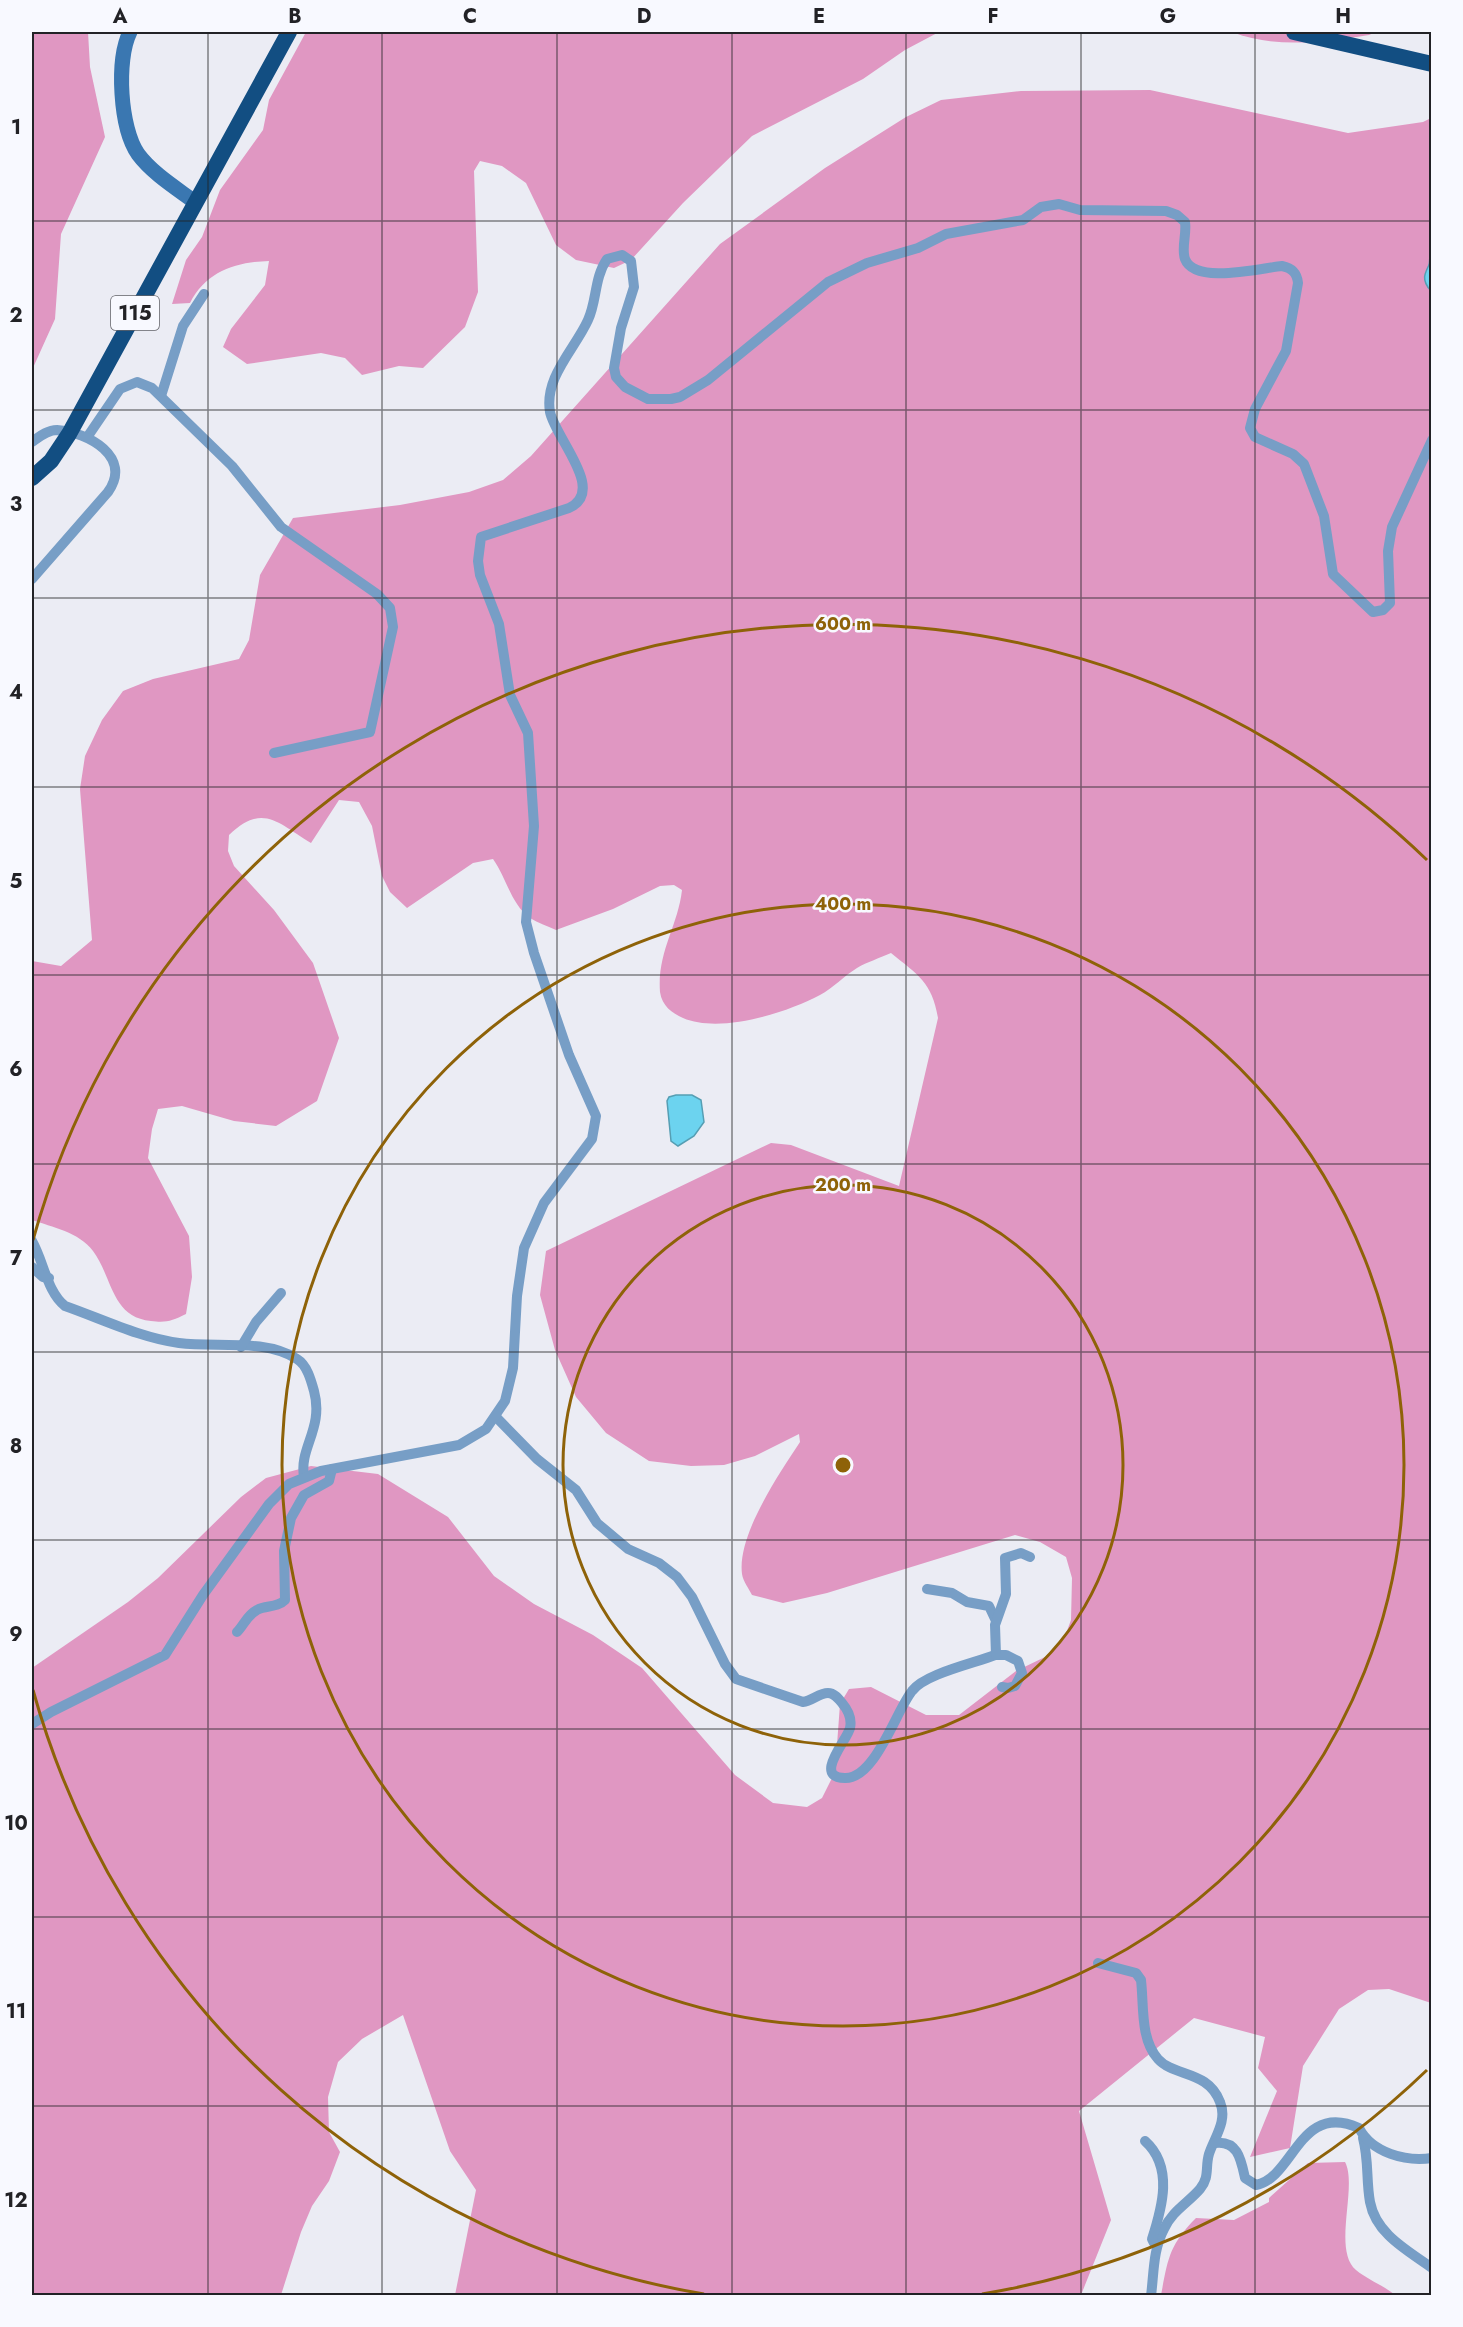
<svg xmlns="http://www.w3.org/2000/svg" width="1463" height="2327" font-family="Jost,sans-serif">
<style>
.forest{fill:#e097c2}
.water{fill:#6cd3ef;stroke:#569eb3;stroke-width:1.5}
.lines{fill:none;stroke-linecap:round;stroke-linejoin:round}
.stream{stroke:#569eb3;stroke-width:3}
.minor{stroke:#779ec6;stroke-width:10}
.secondary{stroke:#3a77b1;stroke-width:15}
.trunk{stroke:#124e82;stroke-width:16}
.grid{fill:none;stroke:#222226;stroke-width:1.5;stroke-opacity:0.55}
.ring{fill:none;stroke:#8e6208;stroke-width:3}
.labels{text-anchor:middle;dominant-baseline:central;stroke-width:5;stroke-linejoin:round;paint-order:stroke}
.shield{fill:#f8f9ff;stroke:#626267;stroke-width:1.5}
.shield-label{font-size:20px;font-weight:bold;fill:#222226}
.centre{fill:#8e6208;stroke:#f8f9ff;stroke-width:3}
.ring-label{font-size:18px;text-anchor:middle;font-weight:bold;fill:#8e6208;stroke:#f8f9ff;stroke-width:5;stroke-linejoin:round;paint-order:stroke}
.neatline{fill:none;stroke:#222226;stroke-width:2}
.grid-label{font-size:20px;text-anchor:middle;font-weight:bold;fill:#222226}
</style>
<rect width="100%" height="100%" fill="#ebecf4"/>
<g class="forest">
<polygon points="32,32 88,32 90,67 105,137 61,234 55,319 32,370"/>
<path d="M 306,32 L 939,32 L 905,50 L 863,79 L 752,136 L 683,203 L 631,260 L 614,268 L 576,260 L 556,245 L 526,183 L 502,166 L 480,161 L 474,171 L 478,292 L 465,327 L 423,368 L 399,366 L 362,375 L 345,358 L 321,353 L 247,364 L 223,347 L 231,329 L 265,285 L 269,261 C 235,262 206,272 190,303 L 172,304 L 186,260 L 202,237 L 220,190 L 263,130 L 269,100 Z"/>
<path d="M 1232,32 L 1376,32 L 1369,35 C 1323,42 1276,49 1232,32 Z"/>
<path d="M 1150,90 L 1348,133 L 1423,122 L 1431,118 L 1431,2003 L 1389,1989 L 1368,1990 L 1339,2009 L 1303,2066 L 1290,2148 L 1250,2157 L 1277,2091 L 1258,2068 L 1265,2037 L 1194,2018 L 1079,2111 L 1111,2220 L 1081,2295 L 455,2295 L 476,2190 L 450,2151 L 403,2015 L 362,2039 L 338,2062 L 328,2097 L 329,2132 L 340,2152 L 329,2181 L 312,2206 L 301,2232 L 281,2295 L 32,2295 L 32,1668 L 128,1602 L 158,1578 L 241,1497 L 266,1478 L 311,1466 L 378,1474 L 448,1517 L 494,1576 L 534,1604 L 593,1635 L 642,1668 L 735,1775 L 773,1803 L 807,1807 L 822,1798 L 835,1772 L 840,1704 L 849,1689 L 871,1687 L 926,1715 L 959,1715 L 1016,1671 L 1045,1657 L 1064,1639 L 1071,1620 L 1072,1578 L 1066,1557 L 1040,1542 L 1015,1535 L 827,1593 L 783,1603 L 752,1595 C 749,1589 743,1581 742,1574 C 737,1535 779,1474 800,1442 L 799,1434 L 755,1456 L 724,1465 L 691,1466 L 649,1461 L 606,1433 L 576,1397 L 555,1350 L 540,1295 L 546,1251 L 771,1143 L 791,1145 L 899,1186 L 938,1018 C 932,982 918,975 891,953 C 880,958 867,962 857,968 C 844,976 833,988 820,995 C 786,1013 720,1034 683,1018 C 672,1013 662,1006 660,992 C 657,952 678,926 682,890 L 674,885 L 660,886 L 613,909 L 556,930 C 548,926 538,923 530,918 C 511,904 506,877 493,859 L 473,863 L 407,908 L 390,892 L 382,876 L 372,826 L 359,802 L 339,800 L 311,843 C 279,824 263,802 229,835 L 228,851 L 234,866 L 274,910 L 313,963 L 339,1038 L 317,1101 L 276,1126 L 234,1121 L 182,1106 L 158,1109 L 152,1129 L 148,1158 L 189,1236 L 192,1277 L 186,1314 C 172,1321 166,1323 151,1321 C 111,1317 113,1278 93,1251 C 79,1232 52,1227 32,1220 L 32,961 L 61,966 L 92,940 L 80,789 L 85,756 L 102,720 L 123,691 L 153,679 L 239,659 L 249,640 L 260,575 L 293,518 L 400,505 L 469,492 L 503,480 L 531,456 L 720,244 L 825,168 L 906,117 L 941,100 L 1021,91 Z"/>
<path d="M 1345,2162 C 1358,2186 1332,2250 1356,2270 C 1368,2280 1383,2285 1395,2295 L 1161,2295 C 1168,2259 1169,2245 1196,2218 L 1234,2220 L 1269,2202 L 1269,2198 L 1308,2163 Z"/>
</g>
<g class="water">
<path d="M 1431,261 L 1431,291 C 1421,280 1424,274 1431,261 Z"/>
<polygon points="676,1095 692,1095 701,1100 704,1122 694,1136 678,1146 671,1141 667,1101 669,1097"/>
</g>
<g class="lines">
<polyline class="stream" points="1430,265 1432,239"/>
<g class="minor">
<polyline points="161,396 183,326 204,294"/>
<polyline points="88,436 120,389 137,382 152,388 232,466 281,527 377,594 390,608 393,627 370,732 274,753"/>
<path d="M 32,442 C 39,437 47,430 57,430 C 88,432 133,457 108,492 L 32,579"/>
<path d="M 32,1241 C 44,1262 47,1292 65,1306 C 102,1319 141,1338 179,1343 C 216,1348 264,1338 297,1359 C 307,1365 311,1380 314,1391 C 324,1428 299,1448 304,1476"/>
<polyline points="32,1267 43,1277 49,1278"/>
<polyline points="241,1347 256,1322 281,1293"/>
<path d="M 496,1417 L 537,1459 L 576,1490 L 597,1523 L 628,1549 L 659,1563 L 677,1577 L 692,1597 L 725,1664 L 736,1679 L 803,1702 C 812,1701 819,1693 828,1693 C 834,1693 838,1698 842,1703 C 848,1710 852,1719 850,1728 C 848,1739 812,1778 845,1778 C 875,1779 896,1711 912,1691 C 924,1674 975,1663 995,1655 L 1006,1655 L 1018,1661 L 1022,1673 L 1015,1686 L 1008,1688 L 1002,1687"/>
<polyline points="927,1589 952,1593 967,1602 989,1606 996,1621"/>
<path d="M 237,1632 C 244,1625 247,1615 257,1610 C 266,1605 277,1608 285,1600 L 284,1551 L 291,1518 L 304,1495 L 329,1481 L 332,1469"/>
<polyline points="996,1655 995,1625 1006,1594 1005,1558 1021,1553 1030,1557"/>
<path d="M 32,1724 L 51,1712 L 165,1655 L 203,1595 L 269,1504 L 289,1484 L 321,1471 L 459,1445 L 486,1429 L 505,1401 L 513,1368 L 517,1296 L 524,1248 L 544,1203 L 592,1139 L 596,1116 L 569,1055 L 534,953 L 526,922 L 534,826 L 528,733 L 510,695 L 499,624 L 480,575 L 478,561 L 481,537 L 569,508 C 607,491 555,438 550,412 C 544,377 575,349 588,320 C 597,301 594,278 607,259 L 622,255 L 631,261 L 634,287 L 621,328 L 614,368 L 616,377 L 625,387 L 648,399 L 671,399 L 680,397 L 708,380 L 828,282 L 867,263 L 918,248 L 946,234 L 1023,220 L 1041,207 L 1059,204 L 1080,210 L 1166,211 L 1177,215 L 1185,222 C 1187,234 1181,248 1185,259 C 1195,285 1261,268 1282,266 C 1292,268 1297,273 1298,283 L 1286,351 L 1255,409 L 1250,428 L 1255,437 L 1293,454 L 1304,464 L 1324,516 L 1333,574 L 1373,612 L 1383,610 L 1390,603 L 1388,551 L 1392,527 L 1432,440"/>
<path d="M 1098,1963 L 1136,1973 L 1141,1980 C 1144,2005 1140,2039 1158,2059 C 1174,2077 1208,2070 1220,2102 C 1228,2121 1214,2138 1209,2154 C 1205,2167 1210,2177 1200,2189 C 1188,2203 1172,2211 1164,2229 C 1153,2250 1154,2272 1151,2296"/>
<path d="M 1363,2138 C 1369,2161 1366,2180 1370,2202 C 1376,2234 1407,2250 1432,2268"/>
<path d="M 1145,2141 C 1174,2167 1162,2208 1152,2239 L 1154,2243"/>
<path d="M 1215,2143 C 1238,2140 1241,2160 1245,2178 L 1256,2185 C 1294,2178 1299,2101 1359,2128 C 1372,2153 1406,2162 1432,2158"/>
</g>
<path class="secondary" d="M 130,32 C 116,60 120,128 138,154 C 152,173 176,188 195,202"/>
<g class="trunk">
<polyline points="1294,32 1432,64"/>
<polyline points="32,478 51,461 69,434 289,32"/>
</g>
</g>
<path class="grid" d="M 208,32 L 208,2296M 382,32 L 382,2296M 557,32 L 557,2296M 732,32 L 732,2296M 906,32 L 906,2296M 1081,32 L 1081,2296M 1255,32 L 1255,2296M 32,221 L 1432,221M 32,410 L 1432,410M 32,598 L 1432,598M 32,787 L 1432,787M 32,975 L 1432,975M 32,1164 L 1432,1164M 32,1352 L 1432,1352M 32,1540 L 1432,1540M 32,1729 L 1432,1729M 32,1917 L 1432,1917M 32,2106 L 1432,2106"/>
<g class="ring">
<circle cx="843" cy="1465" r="280"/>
<circle cx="843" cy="1465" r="561"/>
<path d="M1427 2070A841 841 0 0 1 982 2294M704 2294A841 841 0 0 1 33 1690M33 1240A841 841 0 0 1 1427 860"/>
</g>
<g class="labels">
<rect class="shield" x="111" y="296" width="48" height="34" rx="4.5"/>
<g class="shield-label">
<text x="135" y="313">115</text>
</g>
</g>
<circle cx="843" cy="1465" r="9" class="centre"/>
<g class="ring-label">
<text x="843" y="630">600 m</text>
<text x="843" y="910">400 m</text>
<text x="843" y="1191">200 m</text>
</g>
<rect width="1463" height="2327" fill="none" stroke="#f8f9ff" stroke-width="66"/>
<rect x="33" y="33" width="1397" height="2261" class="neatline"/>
<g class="grid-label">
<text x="120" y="23">A</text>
<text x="295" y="23">B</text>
<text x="470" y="23">C</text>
<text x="644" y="23">D</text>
<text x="819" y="23">E</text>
<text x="993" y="23">F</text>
<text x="1168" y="23">G</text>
<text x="1343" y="23">H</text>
<text x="16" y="134">1</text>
<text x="16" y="322">2</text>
<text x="16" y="511">3</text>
<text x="16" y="699">4</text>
<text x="16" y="888">5</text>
<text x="16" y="1076">6</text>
<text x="16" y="1265">7</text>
<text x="16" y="1453">8</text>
<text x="16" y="1641">9</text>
<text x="16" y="1830">10</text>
<text x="16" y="2018">11</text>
<text x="16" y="2207">12</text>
</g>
</svg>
